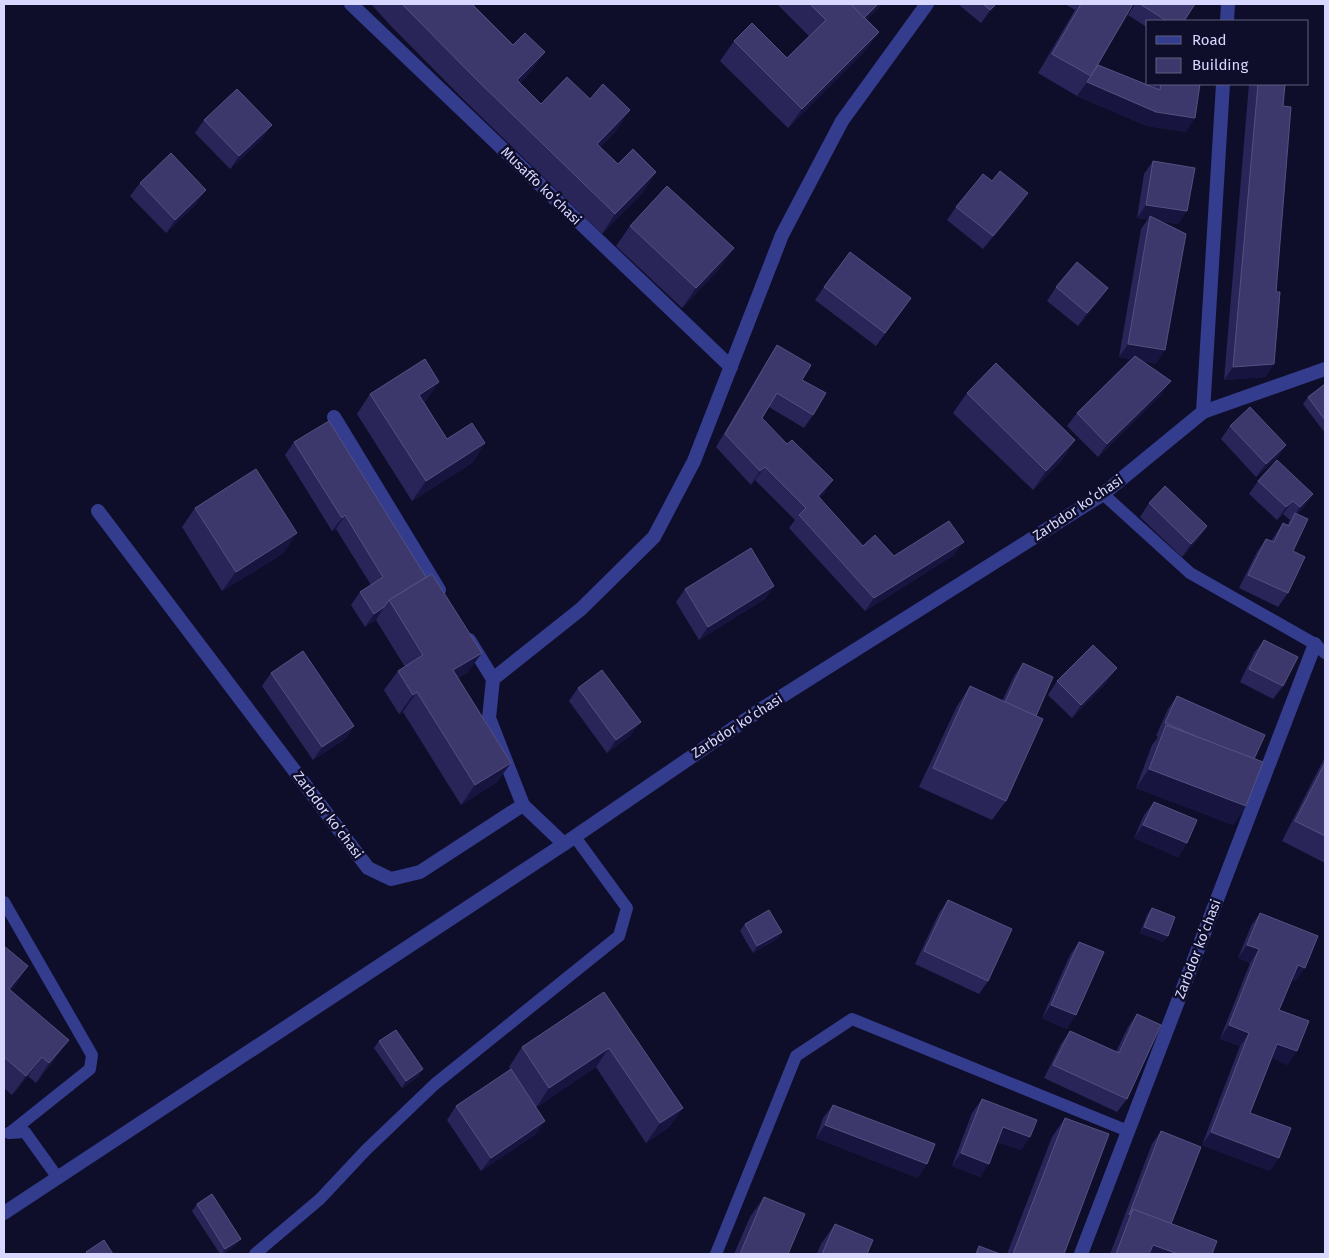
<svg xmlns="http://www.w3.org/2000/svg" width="1329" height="1258" font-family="'Fira Sans',sans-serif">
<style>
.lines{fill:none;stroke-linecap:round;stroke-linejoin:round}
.service{stroke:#343c8e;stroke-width:12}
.minor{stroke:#343c8e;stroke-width:14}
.wall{fill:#292559}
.shaded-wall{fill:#17143f}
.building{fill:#3c386b;stroke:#545182}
.labels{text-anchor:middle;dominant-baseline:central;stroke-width:5;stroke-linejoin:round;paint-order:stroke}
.street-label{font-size:14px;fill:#d7d7ff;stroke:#0f0e2a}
</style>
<rect width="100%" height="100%" fill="#0f0e2a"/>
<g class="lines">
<g class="service">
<polyline points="1103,494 1190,573 1315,644 1325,653"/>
<polyline points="4,902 92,1055 90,1069 11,1132"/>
<polyline points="9,1133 25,1132 58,1178"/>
<polyline points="255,1254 320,1199 366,1150 435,1084 619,936 627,908 575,837"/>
<polyline points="716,1254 796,1056 852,1019 1128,1131"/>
</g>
<g class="minor">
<polyline points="351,4 731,367"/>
<polyline points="1227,21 1228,4"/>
<polyline points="1203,412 1325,369"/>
<polyline points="334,417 439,590"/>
<polyline points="98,511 368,868 391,879 420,872 523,805 564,844 757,712 1103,494 1203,412 1223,84"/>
<polyline points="469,640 493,679"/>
<polyline points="523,805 489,718 493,679 581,609 654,537 694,461 782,235 842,121 927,4"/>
<polyline points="4,1213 564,844"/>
<polyline points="1081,1254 1315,644"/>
</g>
</g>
<g class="wall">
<polygon points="371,4 472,4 513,45 545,52 531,71 520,83 541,104 617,130 600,147 618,164 656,172 643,192 602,234 464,100 391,26"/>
<polygon points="777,4 882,4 866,20 879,32 865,51 788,128 720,61 734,41 787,58 809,36"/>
<polygon points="960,4 997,4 981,23 959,5"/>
<polygon points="1065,4 1133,4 1098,65 1153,87 1153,84 1200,84 1186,132 1147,126 1077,96 1038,73 1075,10"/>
<polygon points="1135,4 1195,4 1184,21 1148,21 1148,28 1128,15"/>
<polygon points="1249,84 1285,84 1283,106 1276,292 1274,364 1265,377 1224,380"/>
<polygon points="204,120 263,138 230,169 195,133"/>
<polygon points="1153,161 1178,224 1161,221 1156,364 1143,361 1161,395 1098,457 1067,426 1077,413 1131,359 1119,357 1141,229 1148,219 1137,218 1144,174"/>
<polygon points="140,183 197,203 166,233 130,196"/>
<polygon points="956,207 1019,207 983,249 947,220"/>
<polygon points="630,226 720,268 682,308 616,246"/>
<polygon points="824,287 911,298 876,346 815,300"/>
<polygon points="1056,287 1108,288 1099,301 1078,326 1047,301"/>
<polygon points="777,345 802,380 813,415 804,428 769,407 762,418 824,494 819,498 863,546 894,556 954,555 865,611 789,528 795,520 755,480 751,485 716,447 768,359"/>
<polygon points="1325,384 1325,433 1303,404 1308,397"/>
<polygon points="967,393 1075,440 1062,460 1033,490 953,413"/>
<polygon points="370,394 426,401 424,402 447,439 485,443 472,463 412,501 357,414"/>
<polygon points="1230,426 1286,445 1277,458 1256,477 1221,439"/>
<polygon points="294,442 468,672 458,678 511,763 497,782 461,805 403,712 399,714 384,690 398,671 405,667 376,620 365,627 351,605 360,592 371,585 336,529 332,531 285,455"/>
<polygon points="1258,481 1304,507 1297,514 1288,593 1278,607 1239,588 1257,552 1266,539 1271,541 1283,523 1287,525 1290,520 1283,514 1277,520 1249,494"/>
<polygon points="1149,503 1207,526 1198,539 1182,557 1140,517"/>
<polygon points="195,508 284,553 222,591 182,527"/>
<polygon points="774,586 765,599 699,640 676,602 685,589"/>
<polygon points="1264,640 1283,686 1273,699 1240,682 1254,653"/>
<polygon points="1023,663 1036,716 1006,801 992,820 919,787 957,706 970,686 1002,701 1014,676"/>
<polygon points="271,673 354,726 345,739 313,760 262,686"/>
<polygon points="1057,681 1107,682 1072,718 1048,695"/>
<polygon points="578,688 631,735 607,753 569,701"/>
<polygon points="1177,696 1254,759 1246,806 1233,825 1136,788 1152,745 1158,737 1156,736 1168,709"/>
<polygon points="1325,757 1325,863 1282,841"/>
<polygon points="1154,802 1187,843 1178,857 1134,838 1144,815"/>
<polygon points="948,900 988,981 979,994 915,964 939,913"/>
<polygon points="1152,908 1168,936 1163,942 1140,933 1147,915"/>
<polygon points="1260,913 1296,981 1292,979 1279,1010 1288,1065 1272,1058 1250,1113 1270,1171 1202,1145 1240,1046 1220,1039 1250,963 1238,958 1251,926"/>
<polygon points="745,924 782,932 777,939 753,953 740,931"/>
<polygon points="1079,942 1067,1029 1042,1018 1070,955"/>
<polygon points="4,946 15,986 11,991 55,1059 36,1083 28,1076 12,1095 4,1088"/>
<polygon points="604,992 683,1108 669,1127 646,1143 596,1067 536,1107 536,1134 481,1171 447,1120 456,1106 511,1070 509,1067 522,1047"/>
<polygon points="1137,1014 1127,1099 1117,1112 1044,1078 1061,1044 1070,1031 1116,1052 1128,1027"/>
<polygon points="379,1041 419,1076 402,1088 374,1048"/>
<polygon points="982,1099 1030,1137 1021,1150 998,1142 980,1177 952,1166 972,1113"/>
<polygon points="833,1105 918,1178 816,1138 823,1118"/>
<polygon points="1065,1118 1064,1254 1007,1254 1052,1137"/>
<polygon points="1161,1131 1171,1224 1212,1254 1110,1254 1152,1144"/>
<polygon points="764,1197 788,1254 734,1254 750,1217"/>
<polygon points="197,1204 236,1245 223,1254 220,1254 192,1211"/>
<polygon points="835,1224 867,1254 817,1254 821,1244"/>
</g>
<g class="shaded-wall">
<polygon points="878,4 882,4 850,36 859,22"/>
<polygon points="996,4 997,4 981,23 990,10"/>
<polygon points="879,32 865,51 788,128 802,109"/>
<polygon points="545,52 531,71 504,100 517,80"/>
<polygon points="1087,82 1195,118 1186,132 1147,126 1077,96"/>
<polygon points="630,110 617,130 584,164 597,144"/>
<polygon points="272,125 263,138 230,169 239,156"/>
<polygon points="656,172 643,192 602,234 615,214"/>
<polygon points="206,190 197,203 166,233 175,220"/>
<polygon points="1028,193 1019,207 983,249 993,236"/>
<polygon points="1146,205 1187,211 1178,224 1149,220 1150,216 1148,219 1137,218"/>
<polygon points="734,248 720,268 682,308 696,288"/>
<polygon points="1108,288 1099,301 1078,326 1087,313"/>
<polygon points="1128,344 1165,350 1156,364 1119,357"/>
<polygon points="1274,364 1265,377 1224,380 1233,367"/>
<polygon points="1171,381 1161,395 1098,457 1107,444"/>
<polygon points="439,382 426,401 406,414 419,395"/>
<polygon points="1075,440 1062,460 1033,490 1046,471"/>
<polygon points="485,443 472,463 412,501 426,481"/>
<polygon points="1286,445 1277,458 1256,477 1266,464"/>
<polygon points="765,467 755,480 751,485 760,471"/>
<polygon points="833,480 824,494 808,509 818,496"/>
<polygon points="1313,494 1304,507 1291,521 1300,507"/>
<polygon points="1293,501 1283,514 1277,520 1286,507"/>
<polygon points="345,515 336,529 332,531 342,518"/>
<polygon points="1207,526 1198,539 1182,557 1191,544"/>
<polygon points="297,533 284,553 222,591 236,572"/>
<polygon points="964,542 954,555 865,611 874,598"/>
<polygon points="774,586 765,599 699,640 708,627"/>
<polygon points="384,607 376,620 365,627 374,614"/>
<polygon points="482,653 468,672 439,690 453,670"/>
<polygon points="1117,668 1107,682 1072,718 1081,705"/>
<polygon points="417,692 403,712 399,714 413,695"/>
<polygon points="641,722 631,735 607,753 616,740"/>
<polygon points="354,726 345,739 313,760 322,747"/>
<polygon points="511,763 497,782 461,805 475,785"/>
<polygon points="1149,769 1246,806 1233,825 1136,788"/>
<polygon points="1143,825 1187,843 1178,857 1134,838"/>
<polygon points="1144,927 1168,936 1163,942 1140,933"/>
<polygon points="782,932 777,939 753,953 757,946"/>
<polygon points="1247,945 1259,949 1250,963 1238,958"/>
<polygon points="1298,965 1305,968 1296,981 1288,978"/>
<polygon points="28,966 15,986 4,999 9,989"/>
<polygon points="1051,1005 1076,1015 1067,1029 1042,1018"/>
<polygon points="1229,1025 1249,1033 1240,1046 1220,1039"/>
<polygon points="69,1040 55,1059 36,1083 49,1063"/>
<polygon points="1277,1044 1297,1051 1288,1065 1268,1057"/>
<polygon points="609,1048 596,1067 536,1108 549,1088"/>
<polygon points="42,1057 28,1076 12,1095 26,1076"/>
<polygon points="423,1069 419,1076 402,1088 406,1081"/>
<polygon points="683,1108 669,1127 646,1143 660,1123"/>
<polygon points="545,1121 536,1134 481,1171 491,1158"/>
<polygon points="825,1125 927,1164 918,1178 816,1138"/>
<polygon points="1003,1127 1030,1137 1021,1150 994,1140"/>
<polygon points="1211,1132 1279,1158 1270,1171 1202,1145"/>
<polygon points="961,1153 989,1164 980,1177 952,1166"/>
<polygon points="241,1239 236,1245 222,1254 225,1249"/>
<polygon points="1153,1245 1178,1254 1146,1254"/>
</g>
<g class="building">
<polygon points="402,4 472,4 513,45 525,33 545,52 517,80 541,104 567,77 590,99 603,84 630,110 597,144 618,164 633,149 656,172 615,214 478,81"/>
<polygon points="810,4 851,4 879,32 802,109 734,41 752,23 787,58 826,20"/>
<polygon points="851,4 878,4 864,18"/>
<polygon points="983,4 996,4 990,10"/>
<polygon points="1081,4 1133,4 1091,76 1052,54"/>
<polygon points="1140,4 1195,4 1184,21 1167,21"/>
<polygon points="1098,65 1160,90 1161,84 1200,84 1195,118 1156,112 1087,82"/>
<polygon points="1258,84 1285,84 1283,106 1291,107 1276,292 1280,292 1274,364 1233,367"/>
<polygon points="237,89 272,125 239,156 204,120"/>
<polygon points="171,153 206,190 175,220 140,183"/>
<polygon points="1153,161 1195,168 1187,211 1146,205"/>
<polygon points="1000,171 1028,193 993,236 956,207 983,174 992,181"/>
<polygon points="667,186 734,248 696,288 630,226"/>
<polygon points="1150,216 1186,234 1165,350 1128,344"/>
<polygon points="850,252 911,298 885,333 824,287"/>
<polygon points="1077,262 1108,288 1087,313 1056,287"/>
<polygon points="777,345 811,365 802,380 826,393 813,415 777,393 762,418 787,444 792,440 833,480 818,496 863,546 875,535 894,556 949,521 964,542 874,598 799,515 806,508 765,467 760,471 725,434"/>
<polygon points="1135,356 1171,381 1107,444 1077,413"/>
<polygon points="425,359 439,382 419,395 447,439 472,423 485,443 426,481 370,394"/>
<polygon points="996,363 1075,440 1046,471 967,393"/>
<polygon points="1325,384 1325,420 1308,397"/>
<polygon points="1250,407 1286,445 1266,464 1230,426"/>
<polygon points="329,421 426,577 389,600 384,607 374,614 360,592 383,577 345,515 342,518 294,442"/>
<polygon points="1277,460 1313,494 1300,507 1293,501 1286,507 1258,481"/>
<polygon points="256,469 297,533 236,572 195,508"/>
<polygon points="1165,486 1207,526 1191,544 1149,503"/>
<polygon points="1295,513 1308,519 1293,551 1305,557 1288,593 1248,575 1266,539 1274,542 1283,523 1289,526"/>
<polygon points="751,548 774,586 708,627 685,589"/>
<polygon points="432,574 482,653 453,670 511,763 475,785 417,692 413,695 398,671 423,655 389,600"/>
<polygon points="1264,640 1298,657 1283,686 1249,669"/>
<polygon points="1093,645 1117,668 1081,705 1057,681"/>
<polygon points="303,651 354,726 322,747 271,673"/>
<polygon points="1023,663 1053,677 1036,716 1005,702"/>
<polygon points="602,670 641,722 616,740 578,688"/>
<polygon points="970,686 1043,719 1006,801 933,768"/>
<polygon points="1177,696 1265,735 1254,759 1205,740 1165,723"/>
<polygon points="1166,725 1263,762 1246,806 1149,769"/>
<polygon points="1325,763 1325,836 1295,821"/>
<polygon points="1154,802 1197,820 1187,843 1143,825"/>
<polygon points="948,900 1012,929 988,981 924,951"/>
<polygon points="1152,908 1175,917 1168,936 1144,927"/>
<polygon points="769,910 782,932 757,946 745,924"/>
<polygon points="1260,913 1318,936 1305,968 1298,965 1279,1010 1309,1021 1297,1051 1277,1044 1250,1113 1291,1128 1279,1158 1211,1132 1249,1033 1229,1025 1259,949 1247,945"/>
<polygon points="1079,942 1104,952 1076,1015 1051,1005"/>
<polygon points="4,946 28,966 9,989 69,1040 49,1063 42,1057 26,1076 4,1057"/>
<polygon points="604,992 683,1108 660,1123 609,1048 549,1088 522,1047"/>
<polygon points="1137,1014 1161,1025 1127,1099 1053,1065 1070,1031 1119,1053"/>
<polygon points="396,1030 423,1069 406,1081 379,1041"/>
<polygon points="511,1069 545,1121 491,1158 456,1106"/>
<polygon points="982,1099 1037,1120 1030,1137 1003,1127 989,1164 961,1153"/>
<polygon points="833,1105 935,1144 927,1164 825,1125"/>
<polygon points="1065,1118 1109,1134 1064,1254 1013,1254"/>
<polygon points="1161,1131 1201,1147 1171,1224 1133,1209 1129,1215"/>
<polygon points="212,1194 241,1239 225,1249 197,1204"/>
<polygon points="764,1197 805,1214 788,1254 740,1254"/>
<polygon points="1133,1209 1217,1241 1212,1254 1178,1254 1153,1245 1149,1254 1116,1254"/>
<polygon points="835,1224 873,1240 867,1254 822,1254"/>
<polygon points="104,1240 113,1254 88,1254 86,1252"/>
<polygon points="979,1246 1000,1254 976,1254"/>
</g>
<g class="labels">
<g class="street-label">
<text transform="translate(541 186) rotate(44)">Musaffo koʻchasi</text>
<text transform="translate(1078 508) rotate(-34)">Zarbdor koʻchasi</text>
<text transform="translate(737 726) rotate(-33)">Zarbdor koʻchasi</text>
<text transform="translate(328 815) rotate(53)">Zarbdor koʻchasi</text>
<text transform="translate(1198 949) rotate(-69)">Zarbdor koʻchasi</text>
</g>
</g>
<rect width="1329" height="1258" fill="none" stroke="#d7d7ff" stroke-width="10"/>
<rect x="1146" y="20" width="162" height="65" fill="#0f0e2a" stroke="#5f5e7f"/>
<rect x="1156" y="36" width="25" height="8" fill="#343c8e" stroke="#5f5e7f"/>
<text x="1192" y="45" font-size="15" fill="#d7d7ff">Road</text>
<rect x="1156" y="58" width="25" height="15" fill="#3c386b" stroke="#5f5e7f"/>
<text x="1192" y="70" font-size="15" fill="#d7d7ff">Building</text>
</svg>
